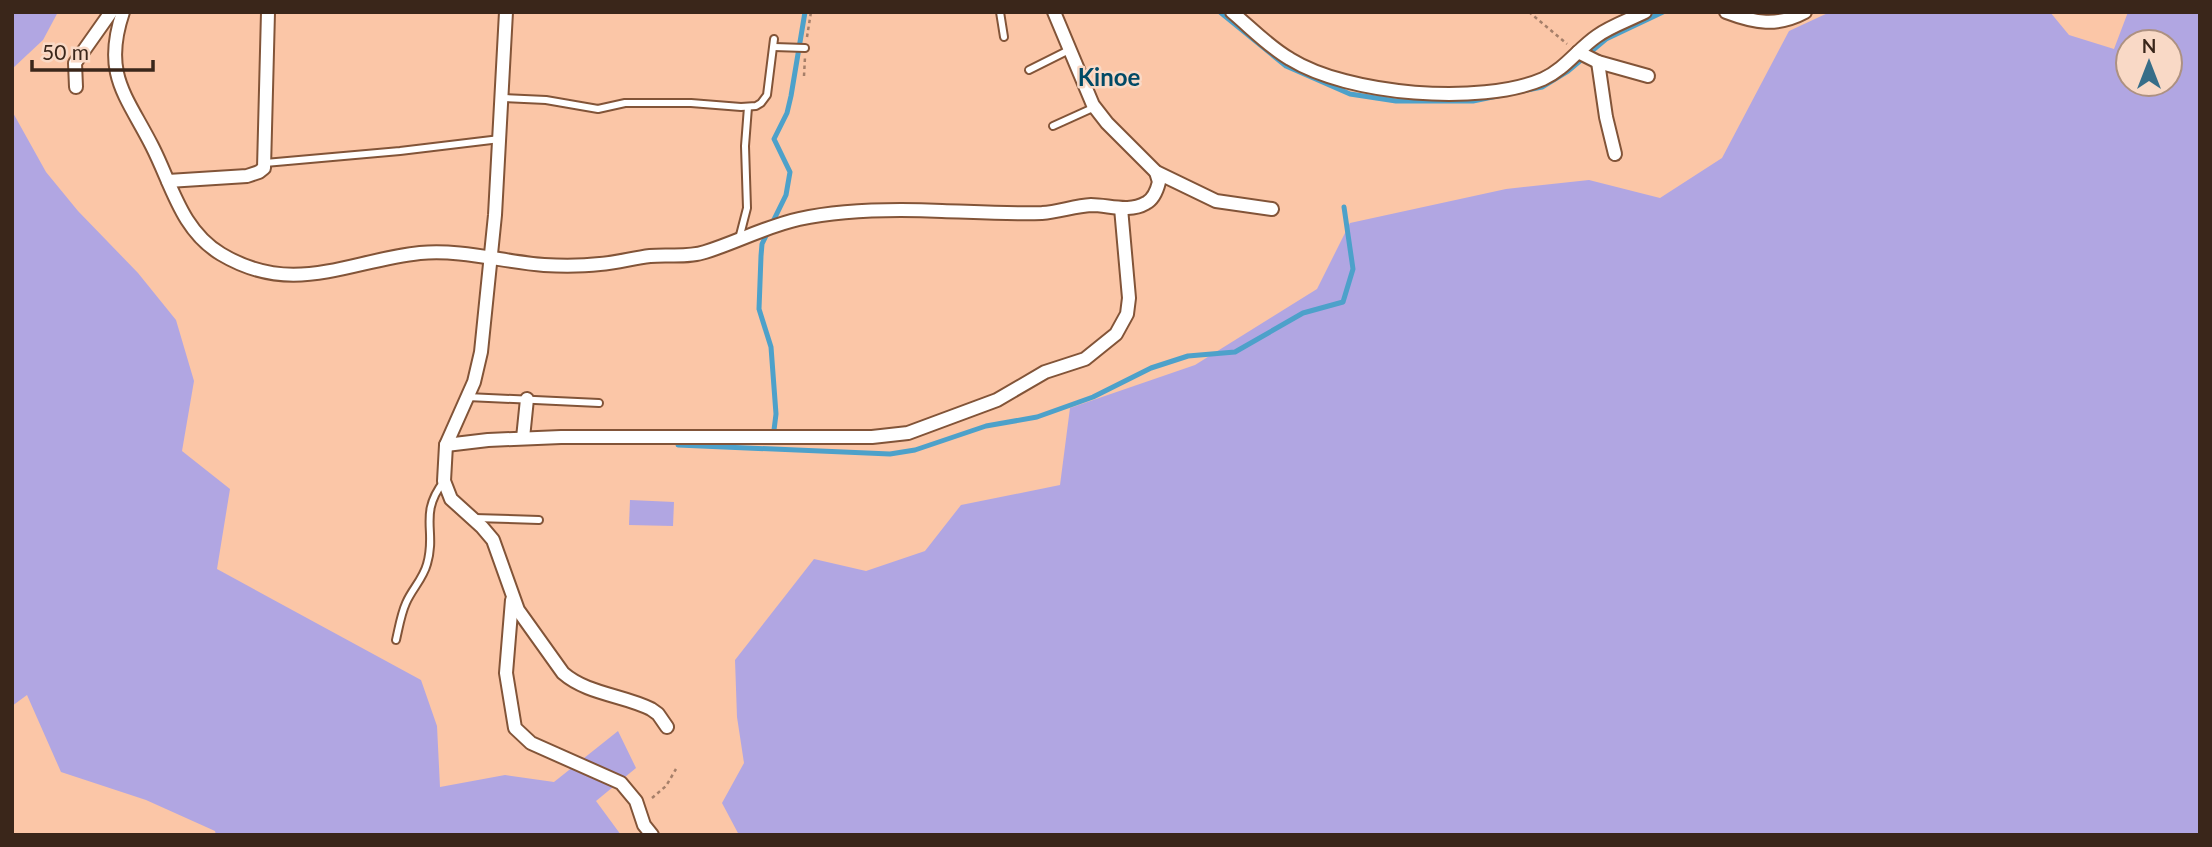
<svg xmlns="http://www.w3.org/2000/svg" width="2212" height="847" font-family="Lato,sans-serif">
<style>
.green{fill:#b1a6e2;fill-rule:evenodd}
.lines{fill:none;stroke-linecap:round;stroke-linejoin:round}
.stream{stroke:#4da1ca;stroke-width:5}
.service-casing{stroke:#825438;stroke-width:10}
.minor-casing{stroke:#825438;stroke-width:16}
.path{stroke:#a67f69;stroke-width:2.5;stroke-dasharray:3.5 3.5;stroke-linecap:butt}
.service{stroke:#fff;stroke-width:6}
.minor{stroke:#fff;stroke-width:12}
.labels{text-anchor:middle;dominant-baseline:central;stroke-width:5;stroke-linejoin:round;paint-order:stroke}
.quarter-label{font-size:24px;font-weight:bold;fill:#004a66;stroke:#f9d9c6}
</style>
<rect width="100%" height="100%" fill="#fbc6a7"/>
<g class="green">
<polygon points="12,12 58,12 43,40 12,69"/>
<path d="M 1830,12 L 2050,12 L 2069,35 L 2114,49 L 2128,12 L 2200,12 L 2200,835 L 739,835 L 722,803 L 744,763 L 737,717 L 735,660 L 814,559 L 866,571 L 925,551 L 961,505 L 1060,485 L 1070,408 L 1195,365 L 1317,289 L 1350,223 L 1506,189 L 1589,180 L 1660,198 L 1722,158 L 1789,31 ZM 2128,42 L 2170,42 L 2170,84 L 2128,84 Z"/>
<polygon points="12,111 46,172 78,211 138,273 176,320 194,381 182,451 230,489 217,569 421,680 437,726 440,787 505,775 554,782 618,731 636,768 596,801 621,835 216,835 215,831 146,800 61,772 27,695 12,706"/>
<polygon points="630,500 674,502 673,526 629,525"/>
</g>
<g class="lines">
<g class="stream">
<polyline points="1220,12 1286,66 1350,94 1396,101 1473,101 1542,87 1568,71 1606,39 1663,12"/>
<polyline points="773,438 776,414 771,347 759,309 761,256 762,244 786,195 790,172 774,139 787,113 791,96 805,12"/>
<polyline points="678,445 890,454 915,450 986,426 1037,417 1093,397 1151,368 1188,356 1235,352 1303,313 1343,302 1353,269 1344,207"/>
</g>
<defs>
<g id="service">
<polyline points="1000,12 1004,37"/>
<polyline points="774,47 805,48"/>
<polyline points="1029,70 1069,50"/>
<polyline points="502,98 546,100 598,109 625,103 691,103 741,107 756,106 761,103 767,95 774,39"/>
<polyline points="1053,126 1095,107"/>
<polyline points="265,163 400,151 500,139"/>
<polyline points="739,239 747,208 745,146 748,107"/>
<polyline points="467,397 599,403"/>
<polyline points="474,518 539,520"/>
<path d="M 396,640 C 399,627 401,614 406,603 C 412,589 423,579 427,564 C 437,530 418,515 444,481"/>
</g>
<g id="minor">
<path d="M 123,12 C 102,74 126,95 152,146 C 172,185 181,230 221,254 C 293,297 347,261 420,253 C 462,249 503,262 544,265 C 563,266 582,266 600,264 C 617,263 633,258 650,256 C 668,254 687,258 705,252 C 737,242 767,226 799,219 C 845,209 896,209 942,211 C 975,212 1009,214 1042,213 C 1059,212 1074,206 1091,205 C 1109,205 1129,213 1146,203 C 1154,199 1157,190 1159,182 L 1156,172"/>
<path d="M 506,12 L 495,215 L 481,352 L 474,382 L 446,445 L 444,481 L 451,499 L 482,527 L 493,540 L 518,610 L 563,673 C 587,694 623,695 651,709 L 658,714 L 667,727"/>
<polyline points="1054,12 1093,105 1107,123 1156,172 1216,201 1272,209"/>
<path d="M 1232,12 C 1251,28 1269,47 1290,59 C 1348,95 1480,106 1543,79 C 1565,69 1578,49 1597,36 C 1611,26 1629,20 1645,12"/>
<path d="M 1726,12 C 1755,23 1777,27 1805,12"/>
<polyline points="1578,52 1598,62 1648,76"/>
<polyline points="1598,62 1606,117 1615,154"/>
<polyline points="76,87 75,63 111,12"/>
<polyline points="168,181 247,176 259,172 264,168 268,12"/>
<polyline points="523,438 527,399"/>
<polyline points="446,445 488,440 561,437 872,437 908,433 997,400 1045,372 1085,359 1116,334 1127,314 1129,298 1121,208"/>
<polyline points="512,600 506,673 515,728 531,743 621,783 636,801 644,825 652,835"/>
</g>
</defs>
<use href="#service" class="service-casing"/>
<use href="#minor" class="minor-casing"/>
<g class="path">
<polyline points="1529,12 1567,44"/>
<polyline points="807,37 811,12"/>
<polyline points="804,76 805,57"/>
<polyline points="652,798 666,786 676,769"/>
</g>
<use href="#service" class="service"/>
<use href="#minor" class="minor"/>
</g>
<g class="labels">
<g class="quarter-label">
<text x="1109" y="76">Kinoe</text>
</g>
</g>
<rect width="2212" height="847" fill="none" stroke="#3a261a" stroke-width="28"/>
<g transform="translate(2149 63)"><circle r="33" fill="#f9d9c6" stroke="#ad9181" stroke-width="2"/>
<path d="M0-5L12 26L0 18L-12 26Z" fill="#376d88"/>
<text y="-10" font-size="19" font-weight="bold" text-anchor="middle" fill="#3a261a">N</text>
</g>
<path d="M32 60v10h121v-10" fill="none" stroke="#3a261a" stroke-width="3.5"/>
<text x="42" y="60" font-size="21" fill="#3a261a" stroke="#f9d9c6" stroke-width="5" paint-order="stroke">50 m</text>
</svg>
